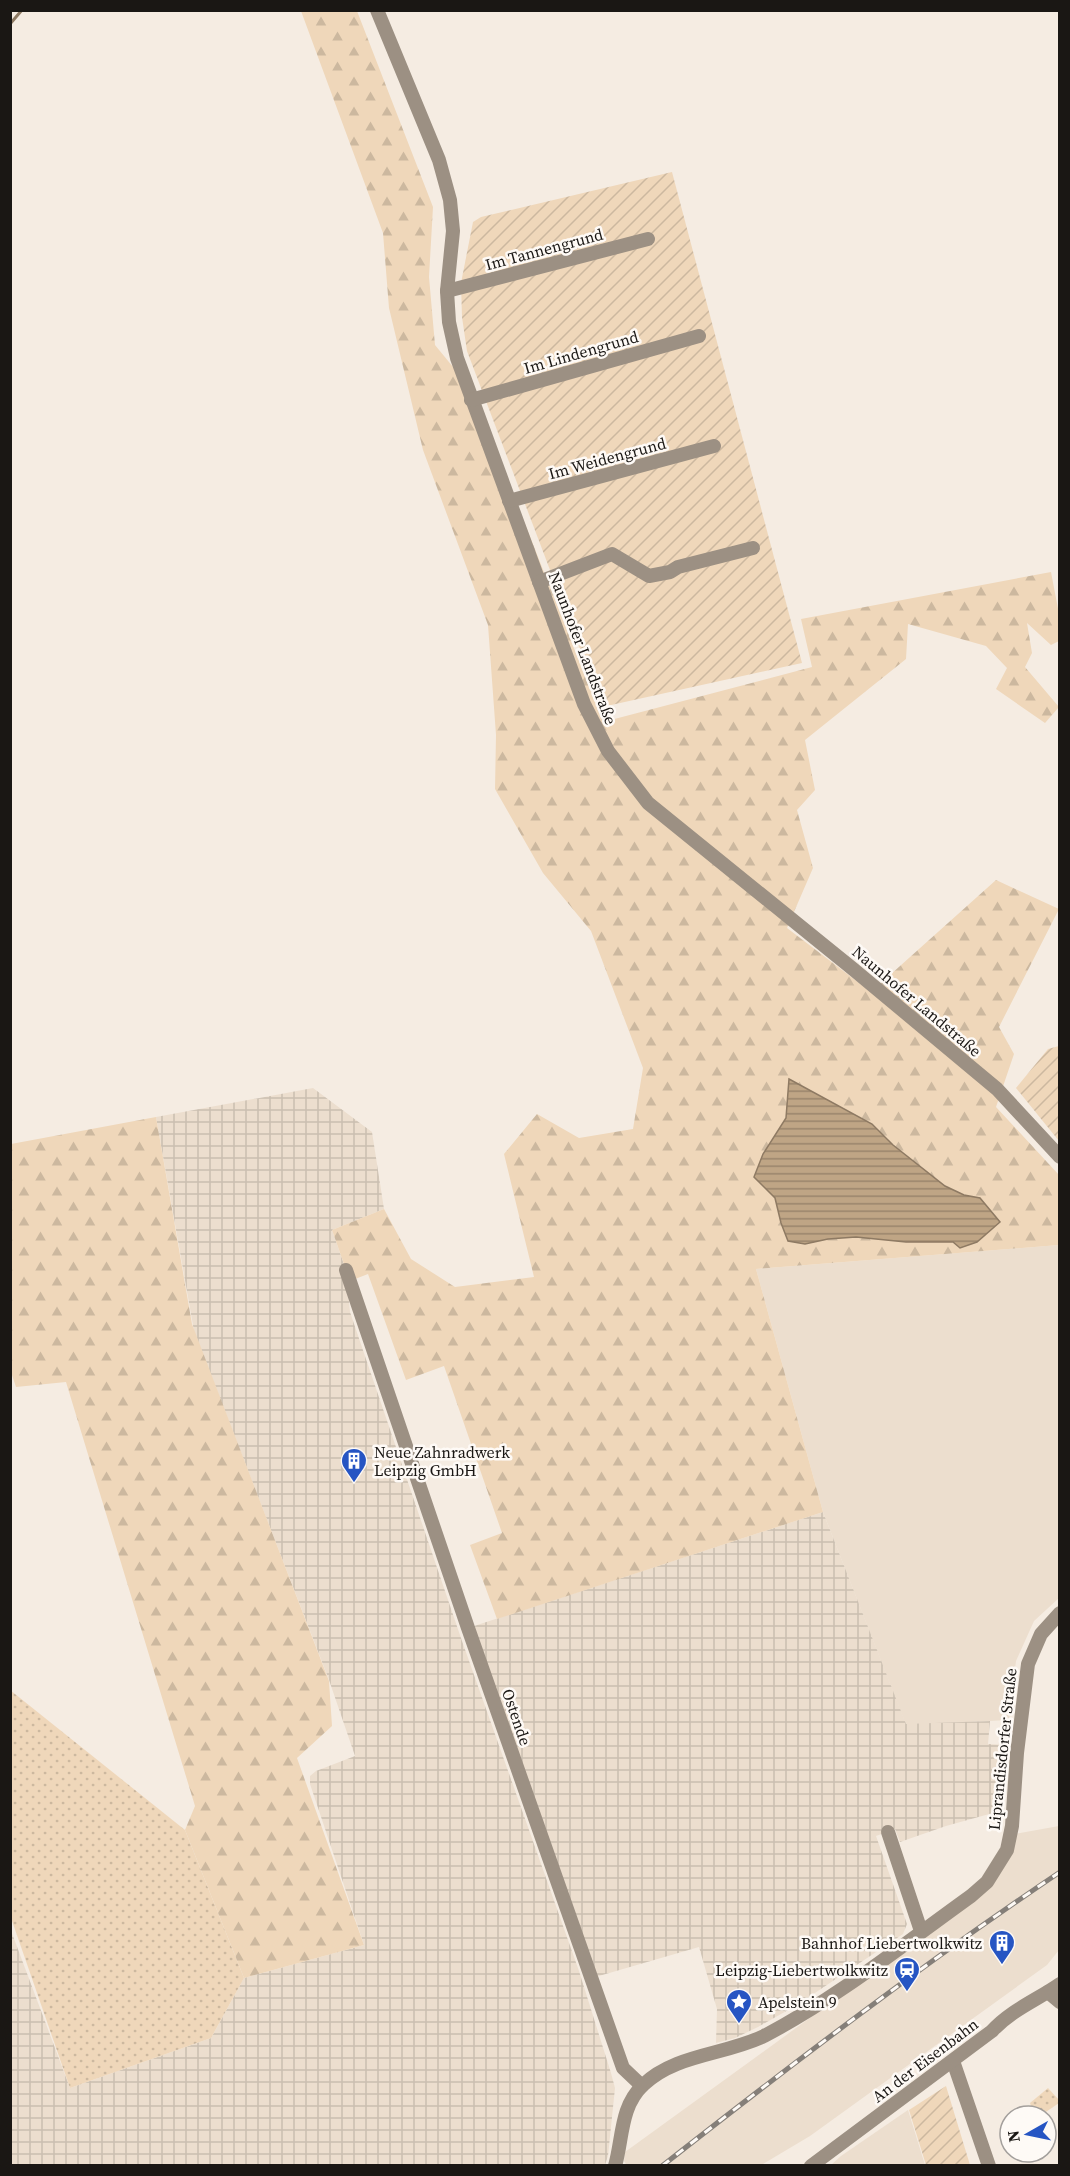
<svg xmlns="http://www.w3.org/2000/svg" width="1070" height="2176" font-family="'Source Serif 4',serif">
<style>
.built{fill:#ecdece}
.industrial{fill:url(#industrial-grid)}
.grass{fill:url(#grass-dots)}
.forest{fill:url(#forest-firs)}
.garden{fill:url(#garden-furrows)}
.water{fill:url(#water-rules);stroke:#8e7a63;stroke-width:1.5}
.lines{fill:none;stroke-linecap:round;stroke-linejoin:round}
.stream{stroke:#8e7a63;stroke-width:3}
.minor{stroke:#9c9083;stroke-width:14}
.rail-casing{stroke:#857f79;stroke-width:5}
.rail{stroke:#fefaf6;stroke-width:3;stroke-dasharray:9;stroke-linecap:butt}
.labels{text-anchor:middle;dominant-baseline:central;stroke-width:5;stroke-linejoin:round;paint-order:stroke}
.street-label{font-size:16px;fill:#1a1714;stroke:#fefaf6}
.poi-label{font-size:16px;fill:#1a1714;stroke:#fefaf6;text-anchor:start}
</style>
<defs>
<pattern id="industrial-grid" width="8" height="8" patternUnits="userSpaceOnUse" patternTransform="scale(1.5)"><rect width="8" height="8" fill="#ecdece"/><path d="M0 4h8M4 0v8" fill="none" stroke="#cabeb0"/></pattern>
<pattern id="grass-dots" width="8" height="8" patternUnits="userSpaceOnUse" patternTransform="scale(1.5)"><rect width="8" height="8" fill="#efd7ba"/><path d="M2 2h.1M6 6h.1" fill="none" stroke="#ccb89f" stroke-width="1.8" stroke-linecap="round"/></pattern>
<pattern id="forest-firs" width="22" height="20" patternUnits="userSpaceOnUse" patternTransform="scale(1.5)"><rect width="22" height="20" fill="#efd7ba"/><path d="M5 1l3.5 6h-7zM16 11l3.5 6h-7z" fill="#ccb89f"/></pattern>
<pattern id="garden-furrows" width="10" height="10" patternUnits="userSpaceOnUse" patternTransform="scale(1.5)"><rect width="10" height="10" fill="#efd7ba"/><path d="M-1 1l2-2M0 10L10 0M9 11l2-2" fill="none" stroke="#ccb89f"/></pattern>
<pattern id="water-rules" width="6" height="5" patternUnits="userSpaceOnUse" patternTransform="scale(1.5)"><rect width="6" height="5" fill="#bfa585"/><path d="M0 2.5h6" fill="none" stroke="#9a856c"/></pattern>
</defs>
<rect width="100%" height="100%" fill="#f5ece2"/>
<g class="built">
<polygon points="1059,1245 1059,1598 1034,1621 1016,1661 1009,1720 906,1725 823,1512 756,1269"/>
<polygon points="1059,1826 1059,1950 1047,1965 810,2136 763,2164 759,2166 627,2166 624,2161 625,2152 978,1896 1014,1834"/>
<polygon points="908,2110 925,2165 831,2165 841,2156"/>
</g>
<g class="industrial">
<polygon points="313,1088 372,1132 384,1209 332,1230 346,1270 350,1312 462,1641 579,1971 611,2073 615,2088 608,2156 605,2165 11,2165 10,1928 70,2088 211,2038 244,1978 364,1945 310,1784 310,1776 316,1771 355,1756 329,1680 194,1331 156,1117"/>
<polygon points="823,1512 906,1724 990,1721 988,1744 1007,1745 1000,1811 946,1826 900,1842 895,1829 876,1836 907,1924 903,1934 797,2005 758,2027 735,2038 716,2043 717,2009 699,1947 592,1978 468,1628"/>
</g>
<g class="grass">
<polygon points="10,1690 185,1830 244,1978 211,2038 70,2088 11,1918"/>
<polygon points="1048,2088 1059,2100 1059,2103 1040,2116 1034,2116 1030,2103"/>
</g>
<g class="forest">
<polygon points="301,11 357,11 433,207 429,277 435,345 476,395 514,496 603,722 812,667 801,619 1051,572 1059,614 1059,641 1051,645 1027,623 1032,653 1025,667 1059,707 1045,723 996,689 1007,668 986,646 908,624 906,659 805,740 815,790 797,810 813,868 787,928 871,992 996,880 1059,909 999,1027 1014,1054 996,1107 1059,1175 1059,1245 756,1269 823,1512 497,1619 470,1545 502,1533 444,1366 406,1380 368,1274 350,1281 332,1230 384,1209 411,1259 455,1287 534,1277 504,1154 537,1114 579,1138 633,1129 643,1068 591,931 543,873 495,789 496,735 488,625 423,450 389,308 383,233"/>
<polygon points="156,1117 192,1324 329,1681 332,1726 297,1758 364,1945 244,1978 185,1830 195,1806 66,1382 16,1387 11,1372 11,1144"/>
</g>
<g class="garden">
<polygon points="672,172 802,663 602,707 467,351 462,317 461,283 473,222 481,217"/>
<polygon points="1059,1046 1060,1046 1059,1141 1016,1088 1048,1049"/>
<polygon points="946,2086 970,2165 926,2165 909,2110"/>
</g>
<polygon class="water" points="789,1079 872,1124 893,1145 945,1186 964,1195 980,1198 1000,1222 977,1242 960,1248 953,1242 906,1242 856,1237 828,1239 805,1244 788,1241 781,1223 775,1198 754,1177 763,1154 786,1118"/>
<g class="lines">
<polyline class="stream" points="10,24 22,10"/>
<g class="minor">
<polyline points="377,10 439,160 450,200 453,231 447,291 449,322 457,358 584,704 608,751 648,803 853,969 997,1089 1060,1157"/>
<polyline points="447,291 648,239"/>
<polyline points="471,400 699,336"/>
<polyline points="509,501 714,446"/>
<polyline points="539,582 612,554 649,576 670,572 678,567 753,548"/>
<polyline points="346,1270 468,1628 623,2068 642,2086"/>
<polyline points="888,1832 921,1931"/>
<polyline points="1048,1992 1060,2002"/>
<polyline points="953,2061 989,2166"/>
<path d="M 615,2166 C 623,2138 620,2107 643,2085 C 675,2054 725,2055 764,2036 C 837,1998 904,1944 971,1896 L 987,1882 L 1007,1850 L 1012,1826 L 1017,1753 L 1028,1664 L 1041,1634 L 1060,1613"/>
<path d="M 811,2166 L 992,2031 C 1011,2010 1037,2000 1060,1984"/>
</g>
<defs>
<path id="rail" d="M 662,2166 C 792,2064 923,1964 1060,1872"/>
</defs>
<use href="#rail" class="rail-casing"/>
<use href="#rail" class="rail"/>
</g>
<defs>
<symbol id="building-pin" viewBox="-11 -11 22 30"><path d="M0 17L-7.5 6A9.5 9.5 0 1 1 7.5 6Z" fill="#2655c3" stroke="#fefaf6"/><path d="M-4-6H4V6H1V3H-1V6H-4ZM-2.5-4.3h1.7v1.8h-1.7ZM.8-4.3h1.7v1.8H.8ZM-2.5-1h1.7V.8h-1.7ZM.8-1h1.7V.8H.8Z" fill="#fff"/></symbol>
<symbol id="station-pin" viewBox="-11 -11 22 30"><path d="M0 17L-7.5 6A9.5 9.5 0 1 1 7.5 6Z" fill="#2655c3" stroke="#fefaf6"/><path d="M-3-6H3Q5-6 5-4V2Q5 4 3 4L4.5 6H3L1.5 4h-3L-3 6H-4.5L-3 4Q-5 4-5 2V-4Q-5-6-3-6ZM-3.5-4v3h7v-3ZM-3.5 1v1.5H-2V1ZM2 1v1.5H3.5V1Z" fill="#fff"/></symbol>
<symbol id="sight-pin" viewBox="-11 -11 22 30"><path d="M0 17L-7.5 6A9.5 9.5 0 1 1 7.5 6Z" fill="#2655c3" stroke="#fefaf6"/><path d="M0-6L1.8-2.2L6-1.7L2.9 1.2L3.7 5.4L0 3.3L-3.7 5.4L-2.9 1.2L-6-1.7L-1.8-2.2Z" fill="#fff"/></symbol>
</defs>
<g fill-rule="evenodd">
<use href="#building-pin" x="339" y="1446" width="30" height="40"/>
<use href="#building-pin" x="987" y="1928" width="30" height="40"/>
<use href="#station-pin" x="892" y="1955" width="30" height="40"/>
<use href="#sight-pin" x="724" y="1987" width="30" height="40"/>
</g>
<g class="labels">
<g class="street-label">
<text transform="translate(544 249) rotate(-15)">Im Tannengrund</text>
<text transform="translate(581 352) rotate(-16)">Im Lindengrund</text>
<text transform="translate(607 458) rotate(-15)">Im Weidengrund</text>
<text transform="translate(583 648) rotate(69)">Naunhofer Landstraße</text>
<text transform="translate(917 1001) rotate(40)">Naunhofer Landstraße</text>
<text transform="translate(517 1717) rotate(71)">Ostende</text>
<text transform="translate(1002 1749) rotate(-84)">Liprandisdorfer Straße</text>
<text transform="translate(925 2060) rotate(-37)">An der Eisenbahn</text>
</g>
<g class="poi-label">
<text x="374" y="1452">Neue Zahnradwerk<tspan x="374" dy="18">Leipzig GmbH</tspan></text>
<text x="982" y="1943" text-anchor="end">Bahnhof Liebertwolkwitz</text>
<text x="888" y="1970" text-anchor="end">Leipzig-Liebertwolkwitz</text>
<text x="758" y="2002">Apelstein 9</text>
</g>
</g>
<rect width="1070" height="2176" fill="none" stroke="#1a1714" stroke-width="24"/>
<g transform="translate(1028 2134) rotate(261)"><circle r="28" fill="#fefaf6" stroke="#a39f9c" stroke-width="1.5"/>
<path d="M0-4.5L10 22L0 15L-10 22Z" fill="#2655c3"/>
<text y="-9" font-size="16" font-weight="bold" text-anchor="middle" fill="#1a1714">N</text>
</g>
</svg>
